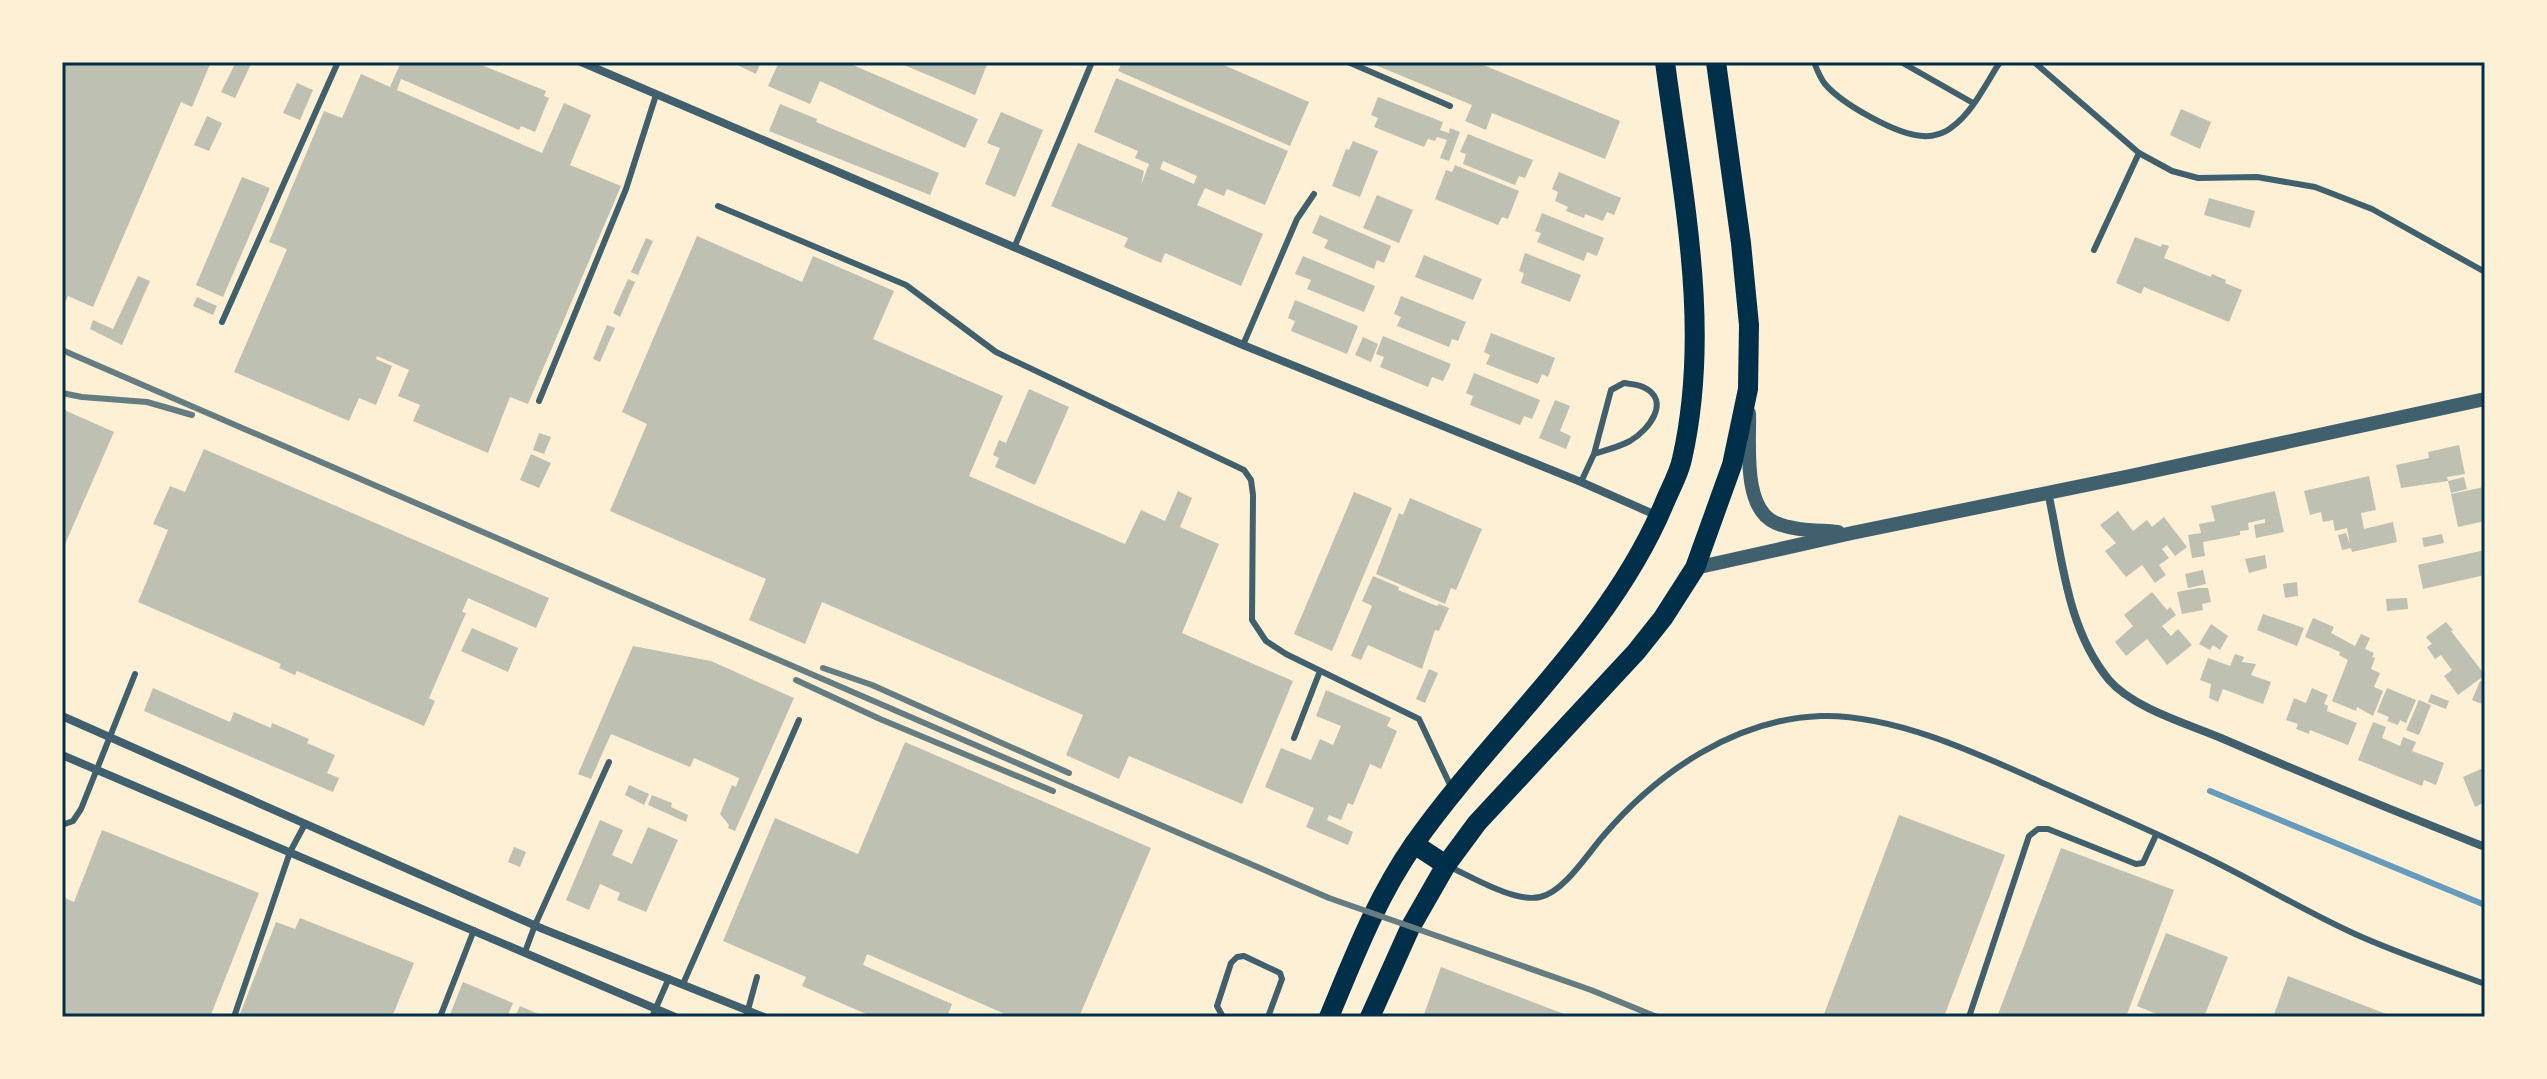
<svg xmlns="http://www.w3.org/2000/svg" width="2547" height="1079" font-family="Georgia,serif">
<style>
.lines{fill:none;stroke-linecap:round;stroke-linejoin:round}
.stream{stroke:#669bbc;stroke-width:6}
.building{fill:#bec0b2;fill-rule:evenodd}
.service{stroke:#3f606c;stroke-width:6}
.minor{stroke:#3f606c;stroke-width:8}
.tertiary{stroke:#3f606c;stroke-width:14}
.trunk{stroke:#003049;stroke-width:20}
.rail{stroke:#657d81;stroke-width:6}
.neatline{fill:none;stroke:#003049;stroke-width:3}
</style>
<rect width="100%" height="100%" fill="#fdf0d5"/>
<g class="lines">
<polyline class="stream" points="2210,791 2485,905"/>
</g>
<g class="building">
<polygon points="62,62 211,62 192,107 181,102 93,307 68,296 66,301 62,299"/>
<polygon points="236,62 252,62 235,98 221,92"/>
<polygon points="401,62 474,62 546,91 544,96 549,98 535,132 521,126 519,130 401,79 397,90 542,153 564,103 591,115 570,165 621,186 528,404 510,397 488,453 413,421 420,405 398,396 409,370 377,356 376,359 392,366 376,405 359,398 349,421 234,372 287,249 269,242 324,111 342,118 361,74 390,87"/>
<polygon points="731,62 761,62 756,74"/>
<polygon points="779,62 846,62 978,119 965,148 820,81 810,104 768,86"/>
<polygon points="897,62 988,62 975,95"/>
<polygon points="1122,62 1217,62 1309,102 1290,146 1118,71"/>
<polygon points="1368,62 1476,62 1620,121 1605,159 1492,113 1486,130 1465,121 1472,105"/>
<path d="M 1116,78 L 1288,151 L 1265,205 L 1227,189 L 1224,196 L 1205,188 L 1197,205 L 1263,234 L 1241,286 L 1165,253 L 1161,263 L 1124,247 L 1128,238 L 1051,206 L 1078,143 L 1144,171 L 1141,185 L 1149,164 L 1135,158 L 1138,151 L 1094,132 ZM 1163,161 L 1197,176 L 1194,184 L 1160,169 Z"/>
<polygon points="297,83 313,90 300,120 283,113"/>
<polygon points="1378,97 1443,122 1440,130 1449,133 1450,128 1460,132 1449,161 1440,158 1447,140 1437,137 1435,141 1428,139 1424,147 1374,127 1378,118 1371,115"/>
<polygon points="780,104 817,119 816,122 939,173 930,195 769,131"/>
<polygon points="2181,109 2211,122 2200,149 2170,135"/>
<polygon points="1001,112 1043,130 1015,197 985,184 1000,148 987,143"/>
<polygon points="207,116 222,123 209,151 194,145"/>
<polygon points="1468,134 1533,160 1525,178 1519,176 1515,185 1463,164 1466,154 1460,152"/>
<polygon points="1353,141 1378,151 1360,197 1332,186 1346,149 1349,150"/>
<polygon points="1455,165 1519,191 1508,219 1502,217 1498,225 1435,199 1446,170 1452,172"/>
<polygon points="1559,172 1621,198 1614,215 1607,212 1603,221 1585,214 1584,218 1566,211 1568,207 1555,201 1558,192 1552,189"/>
<polygon points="242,177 270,188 223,297 196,285"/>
<polygon points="1377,195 1413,210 1399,243 1363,228"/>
<polygon points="2209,198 2255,211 2250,228 2204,215"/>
<polygon points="1542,213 1604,238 1597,256 1587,252 1584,261 1537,242 1541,233 1535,231"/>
<polygon points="1320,215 1391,246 1384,263 1377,260 1374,269 1324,248 1328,240 1312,233"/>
<polygon points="697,236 802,282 813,256 894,291 873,339 1003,396 969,476 1125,544 1141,510 1165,521 1178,491 1192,498 1180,527 1219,544 1182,633 1293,681 1242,804 1129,756 1119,779 1066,755 1083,715 822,602 805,644 749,620 766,579 610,511 647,424 622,412"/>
<polygon points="2135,237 2161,247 2162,244 2169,246 2164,258 2211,277 2212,274 2226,280 2225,283 2242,290 2229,322 2144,287 2141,294 2116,283"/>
<polygon points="646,238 653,241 638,275 631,272"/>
<polygon points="1525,253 1581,275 1570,302 1521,283 1524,273 1519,271"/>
<polygon points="1424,255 1482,279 1473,300 1415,277"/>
<polygon points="1303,256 1375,286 1364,312 1307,289 1311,280 1295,274"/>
<polygon points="138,276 150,281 122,345 90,329 93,320 113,329"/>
<polygon points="628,279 635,282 620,317 613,313"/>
<polygon points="1401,296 1466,322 1458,341 1452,339 1449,347 1397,326 1401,317 1394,314"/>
<polygon points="197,297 217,306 213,315 193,306"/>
<polygon points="1295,300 1358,326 1347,354 1291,331 1295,321 1288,318"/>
<polygon points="607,325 615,328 600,362 593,359"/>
<polygon points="1491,333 1555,358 1548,377 1542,374 1538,384 1486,364 1490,355 1484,352"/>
<polygon points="1383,336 1451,364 1443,381 1432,377 1428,387 1380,367 1384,357 1376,354"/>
<polygon points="1363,337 1378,344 1371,362 1355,355"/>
<polygon points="1474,373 1540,400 1532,419 1524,416 1520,425 1470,405 1473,396 1466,393"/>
<polygon points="1029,389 1069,407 1035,485 995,467 999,458 993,455 999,440 1006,443"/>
<polygon points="1555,400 1570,406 1560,431 1571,436 1566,449 1539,438"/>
<polygon points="62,409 114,432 62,551"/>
<polygon points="539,433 551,437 544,454 533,450"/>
<polygon points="2459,445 2465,474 2447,477 2448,481 2401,488 2396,465 2429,458 2428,452"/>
<polygon points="204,449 549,598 536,628 468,598 462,612 466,613 429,698 435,701 424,726 297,671 295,675 279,668 281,664 138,602 168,530 153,524 170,486 185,492"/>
<polygon points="531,454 551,463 539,488 520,480"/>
<polygon points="2369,476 2376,510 2361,513 2364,529 2393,522 2397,542 2352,552 2351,548 2342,550 2338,535 2346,533 2350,544 2347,528 2335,531 2333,520 2323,522 2321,512 2310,515 2304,491"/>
<polygon points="2464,477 2467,489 2451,493 2448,481"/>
<polygon points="2484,487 2485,521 2458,527 2451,494"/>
<polygon points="2275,491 2284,532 2256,538 2254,525 2265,523 2265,519 2248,523 2249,530 2240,531 2240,535 2203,542 2205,556 2192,558 2188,535 2201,533 2199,524 2215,521 2211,506"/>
<polygon points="1354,492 1392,508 1332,651 1294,634"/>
<polygon points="1410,498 1482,529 1456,590 1451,588 1445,604 1376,574 1399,513 1403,515"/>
<polygon points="2118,511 2133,531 2147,520 2152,527 2164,517 2187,547 2175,556 2167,545 2162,549 2169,558 2159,565 2166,575 2155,583 2142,565 2126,577 2105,551 2116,543 2100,525"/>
<polygon points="2442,534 2444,543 2424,547 2422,538"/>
<polygon points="2485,550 2485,575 2423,589 2418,565"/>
<polygon points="2265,555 2267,568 2249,573 2245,559"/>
<polygon points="2203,570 2206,584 2188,588 2185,574"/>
<polygon points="1373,576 1399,587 1398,590 1437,606 1439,604 1449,608 1439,631 1435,630 1422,669 1368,645 1361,660 1351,656 1372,606 1362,601"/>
<polygon points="2297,582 2298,596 2285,598 2283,584"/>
<polygon points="2198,588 2208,588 2211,602 2202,604 2203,610 2182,614 2177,592"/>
<polygon points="2152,592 2167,610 2170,607 2176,615 2162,626 2171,636 2178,629 2192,645 2167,665 2147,639 2126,656 2115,642 2133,626 2124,615"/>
<polygon points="2407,598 2408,609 2387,611 2386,599"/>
<polygon points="2263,614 2304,628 2297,646 2257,630"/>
<polygon points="2313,618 2334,627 2331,633 2355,646 2361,634 2370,638 2365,649 2374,653 2372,657 2375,658 2371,669 2380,673 2374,687 2383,691 2373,716 2357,707 2356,711 2332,701 2348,660 2339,655 2340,652 2305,637"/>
<polygon points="2446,622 2453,630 2451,631 2485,675 2458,695 2444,676 2452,670 2441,655 2435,659 2427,647 2432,644 2426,637"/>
<polygon points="2211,624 2228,636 2220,650 2213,645 2210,650 2199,644"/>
<polygon points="472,628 518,648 508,672 461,651"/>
<polygon points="633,646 711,661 794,698 735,831 728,828 729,825 720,814 732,785 736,787 739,778 694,758 690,767 611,734 591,779 578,774"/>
<polygon points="2235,654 2244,657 2242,662 2256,664 2251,675 2271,682 2263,704 2223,689 2218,702 2209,698 2211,684 2200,680 2208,658 2230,666"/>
<polygon points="1429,669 1438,673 1425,703 1416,699"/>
<polygon points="2480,681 2485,683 2482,704 2472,700"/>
<polygon points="153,688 230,722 234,712 271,728 272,723 309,739 307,743 335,755 327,773 339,778 333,792 144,711"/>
<polygon points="2312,688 2328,695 2324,704 2328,706 2327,711 2357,723 2348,745 2310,730 2309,734 2296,729 2298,724 2286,720 2294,698 2306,703"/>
<polygon points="2387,688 2416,700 2406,723 2400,720 2398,725 2387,721 2389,717 2377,712"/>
<polygon points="1326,690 1391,718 1387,726 1397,731 1381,769 1370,764 1353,805 1348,803 1341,820 1329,815 1327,820 1353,832 1348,845 1306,827 1314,808 1265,787 1281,748 1311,760 1320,739 1333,745 1341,726 1316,716"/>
<polygon points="2431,694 2449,701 2446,709 2428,702"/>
<polygon points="2419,700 2431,705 2419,735 2406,730"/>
<polygon points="2373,722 2386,727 2382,738 2400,746 2403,737 2416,742 2412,751 2444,763 2436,785 2424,780 2422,786 2358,760"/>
<polygon points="905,742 1151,848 1079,1017 1012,1017 867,954 863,965 952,1004 947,1017 873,1017 802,986 806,977 723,941 775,818 858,854"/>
<polygon points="2483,768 2485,802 2475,807 2463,777"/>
<polygon points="629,785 649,794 644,805 625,795"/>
<polygon points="652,795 672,803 671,807 688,815 686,822 648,805"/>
<polygon points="1899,815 2005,855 1944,1017 1823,1017"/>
<polygon points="600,820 623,830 612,855 632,864 648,827 678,840 646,912 617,900 620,893 600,884 589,910 566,900"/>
<polygon points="102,830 259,893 210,1017 62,1017 62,897 74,902"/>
<polygon points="514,847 526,852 520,867 508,862"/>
<polygon points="2061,848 2174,890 2126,1017 1997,1017"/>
<polygon points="300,918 414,963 392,1017 248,1017 240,1014 276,922 295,929"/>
<polygon points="2166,933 2228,957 2204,1017 2164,1017 2137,1006"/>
<polygon points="1441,967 1572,1017 1423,1017"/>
<polygon points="2288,976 2394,1017 2273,1017"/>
<polygon points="463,982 513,1003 507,1017 449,1017"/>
<polygon points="520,1006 545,1017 515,1017"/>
</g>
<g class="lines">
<g class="service">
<polyline points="1348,62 1450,106"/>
<path d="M 1814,62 C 1817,70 1820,78 1825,84 C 1842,104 1897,135 1923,136 C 1932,137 1945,133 1952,127 C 1973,112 1986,83 2000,62"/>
<polyline points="1901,62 1973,103"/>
<polyline points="2034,62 2139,153 2172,171 2198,178 2257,177 2315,187 2372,209 2485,272"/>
<polyline points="718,206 906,285 996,352 1244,470 1251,480 1253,495 1252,620 1266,641 1286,654 1419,719 1452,789"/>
<polyline points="1014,248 1092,62"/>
<polyline points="2094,250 2139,153"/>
<polyline points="222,322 338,62"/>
<polyline points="1243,345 1297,219 1314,194"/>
<polyline points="539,401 626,189 656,95"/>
<path d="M 1581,482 L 1594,454 L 1611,390 L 1624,383 C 1630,384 1637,384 1643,387 C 1672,400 1649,430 1630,441 C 1619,447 1606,450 1594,454"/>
<polyline points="1294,738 1320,671"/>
<polyline points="62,825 73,821 81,809 135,674"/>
<path d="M 1450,867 C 1472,877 1515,903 1540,897 C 1564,892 1588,853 1604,835 C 1658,772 1735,719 1821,716 C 1894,714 1979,754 2045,784 C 2096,807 2148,829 2199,854 C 2252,879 2302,910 2355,934 C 2397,953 2442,968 2485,984"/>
<polyline points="525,952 535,925 609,762"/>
<polyline points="683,984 799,720"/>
<polyline points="234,1017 290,852 305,824"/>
<polyline points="440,1017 474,930"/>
<polyline points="652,1017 669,978"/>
<polyline points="746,1017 757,977"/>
<polyline points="1223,1017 1217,1006 1231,963 1237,957 1244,956 1280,973 1282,979 1268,1017"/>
<polyline points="1969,1017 2029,836 2038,829 2048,829 2136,864 2143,863 2156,835"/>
</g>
<g class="minor">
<polyline points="581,62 1243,345 1581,482 1658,516"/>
<path d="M 2048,492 C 2062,555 2066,628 2109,680 C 2133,708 2188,724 2221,738 C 2309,776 2396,812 2485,847"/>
<polyline points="62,716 543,929 764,1017"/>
<polyline points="62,755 675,1017"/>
</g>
<g class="tertiary">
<path d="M 1749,413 C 1750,444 1742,509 1776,523 C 1795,531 1818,530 1838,532"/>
<polyline points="1695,568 1852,533 2130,476 2485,399"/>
</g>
<g class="trunk">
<polyline points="1414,844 1446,865"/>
<path d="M 1329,1017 C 1354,957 1377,897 1414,844 C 1495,729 1609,635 1664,504 C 1670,489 1679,474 1682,459 C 1712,327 1682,193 1665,62"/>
<polyline points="1370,1017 1410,928 1446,865 1477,823 1636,652 1663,618 1695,568 1732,465 1748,389 1749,325 1741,243 1716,62"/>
</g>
<g class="rail">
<polyline points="62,350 1329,898 1591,990 1657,1017"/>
<polyline points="62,393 82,397 147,402 192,415"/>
<polyline points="823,668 872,685 1069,773"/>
<polyline points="796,680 880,719 1053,791"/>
</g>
</g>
<rect width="2547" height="1079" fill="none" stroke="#fdf0d5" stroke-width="128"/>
<rect x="64" y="64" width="2419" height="951" class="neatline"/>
</svg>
